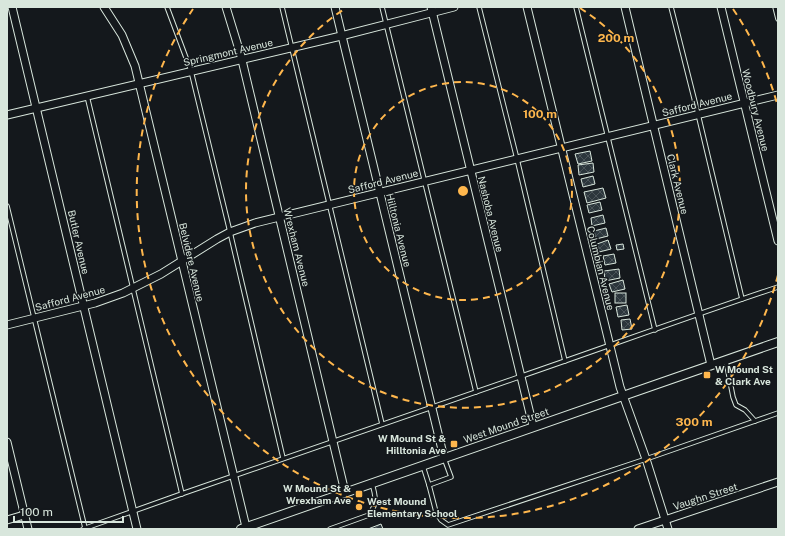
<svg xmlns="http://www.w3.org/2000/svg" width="785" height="536" font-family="'Public Sans',sans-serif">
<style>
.building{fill:url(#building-cross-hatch);stroke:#d8e6dc}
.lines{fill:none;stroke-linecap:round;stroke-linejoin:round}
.service-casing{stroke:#d8e6dc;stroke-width:5.5}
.minor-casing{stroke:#d8e6dc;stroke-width:9}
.tertiary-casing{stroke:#d8e6dc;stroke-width:10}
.service{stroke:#14181c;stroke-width:3.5}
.minor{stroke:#14181c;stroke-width:7}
.tertiary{stroke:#14181c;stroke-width:8}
.ring{fill:none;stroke:#ffb74d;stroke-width:2;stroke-dasharray:7 5}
.poi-dot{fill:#ffb74d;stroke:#14181c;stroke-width:1.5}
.labels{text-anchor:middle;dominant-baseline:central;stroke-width:3;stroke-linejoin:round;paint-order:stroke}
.street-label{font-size:10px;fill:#d8e6dc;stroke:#14181c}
.poi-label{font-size:10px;font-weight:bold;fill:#d8e6dc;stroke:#14181c;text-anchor:start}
.centre{fill:#ffb74d;stroke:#14181c;stroke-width:2}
.ring-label{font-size:12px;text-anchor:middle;font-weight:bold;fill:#ffb74d;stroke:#14181c;stroke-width:3;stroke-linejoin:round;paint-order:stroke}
</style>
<defs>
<pattern id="building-cross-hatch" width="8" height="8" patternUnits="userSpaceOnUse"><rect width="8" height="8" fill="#2c363c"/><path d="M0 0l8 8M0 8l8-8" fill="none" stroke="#4a5358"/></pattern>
</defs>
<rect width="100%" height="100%" fill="#14181c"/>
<g class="building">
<polygon points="590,151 592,161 578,164 575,154"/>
<polygon points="593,163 594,172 579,175 578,165"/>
<polygon points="593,176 595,184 583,187 581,179"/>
<polygon points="603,188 606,198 587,203 584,192"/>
<polygon points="600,202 602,210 589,213 587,205"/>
<polygon points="603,215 605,223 592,226 591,218"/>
<polygon points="606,228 608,236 596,239 594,231"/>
<polygon points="608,240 611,249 599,252 597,244"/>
<polygon points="623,244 624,249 617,250 616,245"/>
<polygon points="614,254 616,263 605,265 603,256"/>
<polygon points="619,269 620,278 605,281 604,271"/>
<polygon points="623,280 625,289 612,292 609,284"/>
<rect x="615" y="293" width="11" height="10"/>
<polygon points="627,305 629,315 618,317 616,307"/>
<polygon points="630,319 632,329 622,330 621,320"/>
<polygon points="381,524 383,529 368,529"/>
</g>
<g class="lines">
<defs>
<g id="service">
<polyline points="167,7 191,71 230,232 283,458"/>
<polyline points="282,7 382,424"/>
<polyline points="382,7 476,392"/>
<polyline points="479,7 517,159 565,361"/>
<polyline points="576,7 655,330"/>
<polyline points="671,7 698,114 742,299"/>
<polyline points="775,7 778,19"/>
<polyline points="87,96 182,494"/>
<polyline points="7,206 85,528"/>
<polyline points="726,361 733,397 736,405 745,410 755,421"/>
<polyline points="423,466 429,485 436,512 441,520 448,525 646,459 778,413"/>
<polyline points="429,485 451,477 444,458"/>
<path d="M 83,529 C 228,477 374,427 519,377 C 606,347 691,316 778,287"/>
<path d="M 330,529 L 369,515 C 377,505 376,496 372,484"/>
</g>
<g id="minor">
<polyline points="12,7 137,529"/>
<polyline points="104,7 122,35 135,66 246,527"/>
<polyline points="226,7 241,56 345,492"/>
<polyline points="335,7 444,458"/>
<polyline points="431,7 533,426"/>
<polyline points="527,7 620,387 646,459 668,529"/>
<polyline points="625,7 711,365"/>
<polyline points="721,7 778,241"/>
<polyline points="7,115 341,36 454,7"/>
<polyline points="7,325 95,303 123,293 161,274 217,239 230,232 255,223 778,95"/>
<polyline points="7,442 28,529"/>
<polyline points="7,520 24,515"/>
<polyline points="638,529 778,482"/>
</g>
<polyline id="tertiary" points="241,529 778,342"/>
</defs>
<use href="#service" class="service-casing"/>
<use href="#minor" class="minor-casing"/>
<use href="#tertiary" class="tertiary-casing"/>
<use href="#service" class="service"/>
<use href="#minor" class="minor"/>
<use href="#tertiary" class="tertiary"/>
</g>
<g class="ring">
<circle cx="463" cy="191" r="109"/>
<path d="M580 8A217 217 0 1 1 346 8"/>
<path d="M778 275A326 326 0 1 1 193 9M733 9A326 326 0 0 1 778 107"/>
</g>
<g class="poi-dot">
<rect x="703" y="371" width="8" height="8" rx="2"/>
<rect x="450" y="440" width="8" height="8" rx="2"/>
<rect x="355" y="490" width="8" height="8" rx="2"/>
<circle cx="359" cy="507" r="4"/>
</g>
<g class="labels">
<g class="street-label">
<text transform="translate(228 52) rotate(-13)">Springmont Avenue</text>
<text transform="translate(697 104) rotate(-14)">Safford Avenue</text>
<text transform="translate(756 110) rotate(76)">Woodbury Avenue</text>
<text transform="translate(383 181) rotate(-14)">Safford Avenue</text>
<text transform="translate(678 184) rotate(76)">Clark Avenue</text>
<text transform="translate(491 214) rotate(76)">Nashoba Avenue</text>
<text transform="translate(399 230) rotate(76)">Hilltonia Avenue</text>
<text transform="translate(79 242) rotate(77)">Butler Avenue</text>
<text transform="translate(297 247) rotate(76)">Wrexham Avenue</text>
<text transform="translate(192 262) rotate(77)">Belvidere Avenue</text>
<text transform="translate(601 268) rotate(76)">Columbian Avenue</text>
<text transform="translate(70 298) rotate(-15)">Safford Avenue</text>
<text transform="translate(506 425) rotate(-19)">West Mound Street</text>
<text transform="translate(705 496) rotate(-18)">Vaughn Street</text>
</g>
<g class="poi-label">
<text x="715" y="369">W Mound St<tspan x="715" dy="12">&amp; Clark Ave</tspan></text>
<text x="446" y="438" text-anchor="end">W Mound St &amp;<tspan x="446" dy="12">Hilltonia Ave</tspan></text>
<text x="351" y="488" text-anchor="end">W Mound St &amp;<tspan x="351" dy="12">Wrexham Ave</tspan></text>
<text x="367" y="501">West Mound<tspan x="367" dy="12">Elementary School</tspan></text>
</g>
</g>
<circle cx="463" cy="191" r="6" class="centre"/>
<g class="ring-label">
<text x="616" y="42">200 m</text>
<text x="540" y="118">100 m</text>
<text x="694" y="426">300 m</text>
</g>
<rect width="785" height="536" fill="none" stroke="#d8e6dc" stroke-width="16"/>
<path d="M14 516v6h109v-6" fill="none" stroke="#d8e6dc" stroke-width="2"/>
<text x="20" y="516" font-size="12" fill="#d8e6dc" stroke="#14181c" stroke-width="3" paint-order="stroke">100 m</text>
</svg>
